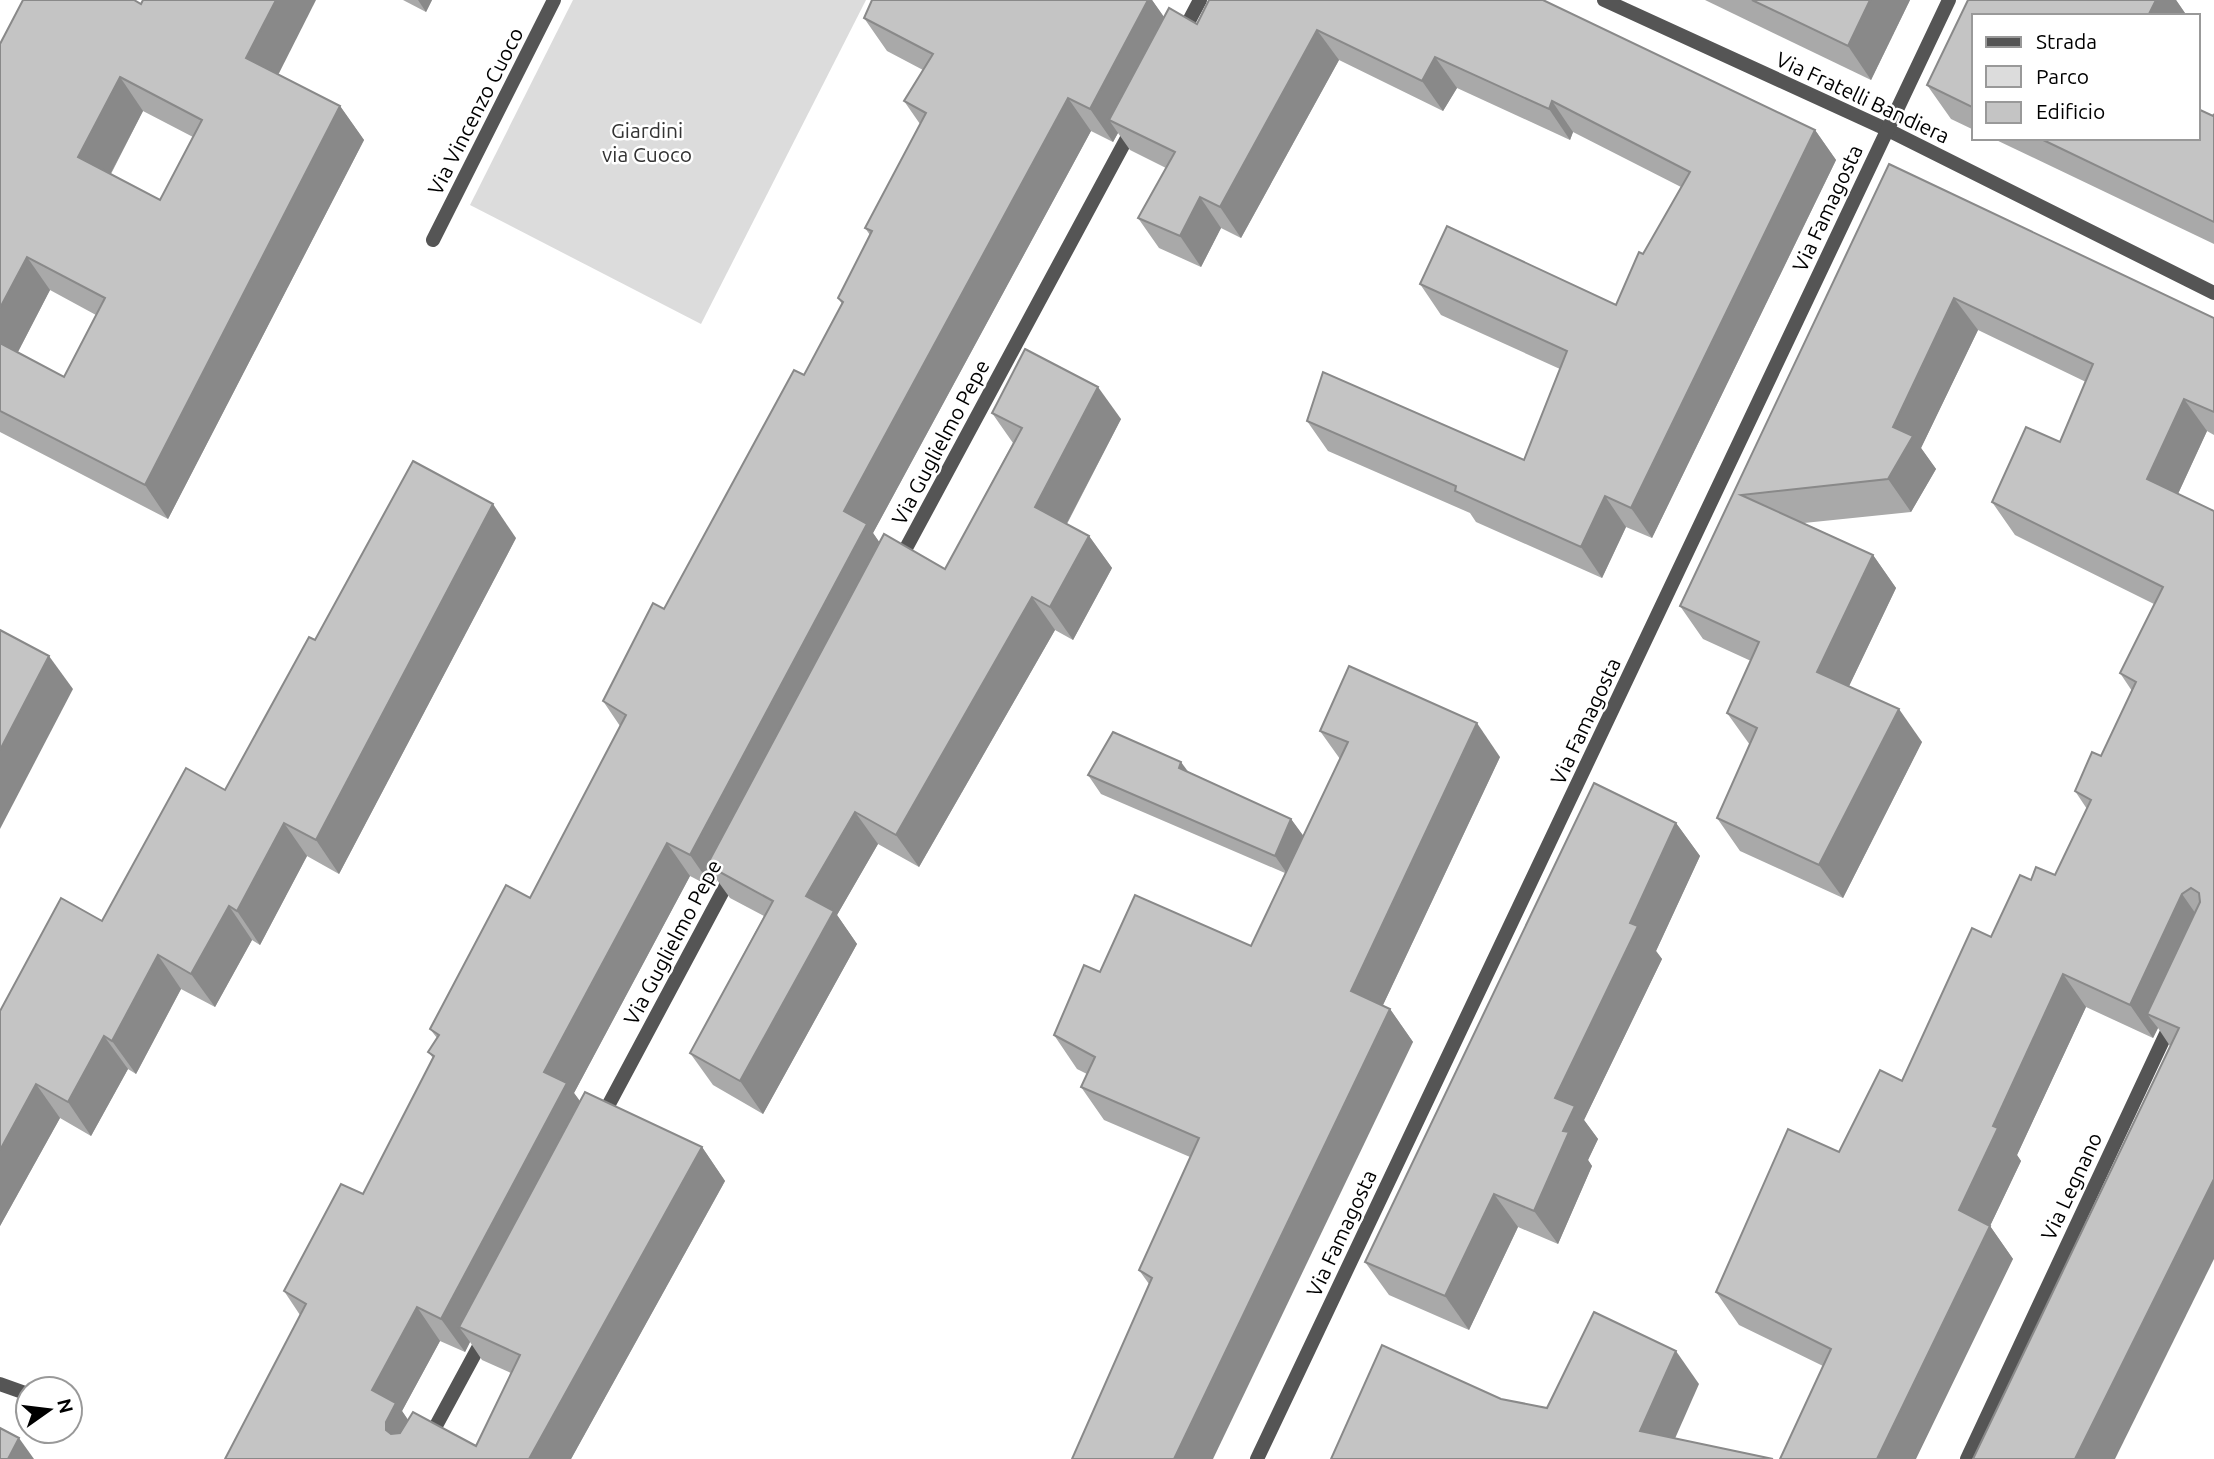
<svg xmlns="http://www.w3.org/2000/svg" width="2214" height="1459" font-family="Ubuntu,sans-serif">
<style>
.green{fill:#dcdcdc}
.lines{fill:none;stroke-linecap:round;stroke-linejoin:round}
.street{stroke:#555;stroke-width:14}
.wall{fill:#a9a9a9;fill-rule:evenodd}
.shaded-wall{fill:#898989}
.building{fill:#c4c4c4;stroke:#898989;stroke-width:2;fill-rule:evenodd}
.labels{text-anchor:middle;dominant-baseline:central;stroke-width:5;stroke-linejoin:round;paint-order:stroke}
.street-label{font-size:21px;fill:#000;stroke:#fff}
.park-label{font-size:21px;fill:#333;stroke:#fff}
</style>
<rect width="100%" height="100%" fill="#fff"/>
<polygon class="green" points="573,0 866,0 701,324 470,205"/>
<g class="lines">
<g class="street">
<polyline points="1604,0 1888,130 2214,293"/>
<polyline points="1181,36 1200,0"/>
<polyline points="433,240 554,0"/>
<polyline points="898,563 1134,125"/>
<polyline points="601,1119 732,874"/>
<polyline points="0,1384 28,1394"/>
<polyline points="70,1408 73,1409"/>
<polyline points="418,1459 484,1337"/>
<polyline points="1257,1459 1949,0"/>
<polyline points="1967,1459 2172,1021"/>
</g>
</g>
<g class="wall">
<polygon points="403,0 432,0 426,12"/>
<path d="M 872,0 L 1152,0 L 1164,17 L 1197,24 L 1209,0 L 1815,130 L 1836,160 L 1652,538 L 1626,527 L 1602,578 L 1476,522 L 1470,513 L 1328,451 L 1307,421 L 1524,460 L 1560,369 L 1441,315 L 1420,284 L 1616,305 L 1643,254 L 1681,187 L 1573,132 L 1570,140 L 1457,88 L 1443,111 L 1339,60 L 1241,238 L 1221,228 L 1201,267 L 1159,248 L 1138,218 L 1166,168 L 1130,150 L 1118,133 L 1113,142 L 1091,131 L 873,533 L 880,543 L 945,569 L 1013,443 L 992,413 L 1121,419 L 1067,524 L 1089,536 L 1112,568 L 1073,640 L 1055,630 L 919,867 L 878,844 L 837,915 L 857,944 L 763,1114 L 713,1085 L 690,1053 L 764,916 L 730,898 L 717,880 L 713,888 L 690,876 L 574,1093 L 580,1101 L 702,1147 L 725,1181 L 571,1459 L 225,1459 L 300,1315 L 284,1291 L 363,1194 L 433,1058 L 428,1052 L 437,1038 L 430,1029 L 530,898 L 620,726 L 603,701 L 664,609 L 804,375 L 842,304 L 838,298 L 870,235 L 865,228 L 920,124 L 904,101 L 923,70 L 887,51 L 864,18 ZM 440,1341 L 465,1352 L 470,1342 L 482,1360 L 511,1373 L 476,1446 L 408,1420 L 402,1411 Z"/>
<polygon points="1705,0 1910,0 1871,80"/>
<polygon points="1968,0 2176,0 2187,16 1974,16 1974,130 1951,119 1927,85"/>
<path d="M 0,44 L 278,74 L 340,106 L 364,140 L 168,519 L 0,432 ZM 143,111 L 193,137 L 160,200 L 111,174 ZM 50,290 L 96,315 L 64,377 L 18,352 Z"/>
<polygon points="2214,114 2214,244 1992,138 2198,138"/>
<polygon points="1889,164 2214,318 2214,435 2207,431 2178,494 2214,511 2214,1259 2170,1046 2158,1028 2153,1038 2086,1007 2017,1155 2021,1161 1990,1226 2013,1259 1823,1366 1739,1325 1716,1292 1902,1081 1991,937 2031,880 2055,875 2087,809 2075,791 2101,756 2132,691 2120,673 2154,604 2015,535 1992,502 2060,442 2086,382 1978,330 1921,448 1936,469 1911,512 1804,523 1873,555 1896,588 1849,686 1922,742 1843,898 1740,851 1717,818 1750,745 1727,713 1751,661 1703,639 1680,606"/>
<polygon points="516,538 339,874 307,856 260,945 252,940 215,1007 181,989 136,1074 128,1069 91,1136 60,1118 0,1226 0,1011 102,921 225,790 315,640"/>
<polygon points="1320,731 1500,757 1383,1005 1390,1009 1413,1042 1149,1284 1139,1270 1190,1157 1104,1120 1081,1087 1087,1074 1077,1069 1054,1035 1100,972 1251,946 1285,873 1101,794 1088,775 1189,772 1291,819 1303,836 1340,759"/>
<polygon points="1676,823 1700,856 1656,951 1662,959 1584,1120 1598,1139 1588,1160 1592,1166 1558,1244 1518,1227 1469,1330 1389,1295 1365,1262"/>
</g>
<g class="shaded-wall">
<polygon points="276,0 316,0 270,91 246,58"/>
<polygon points="418,0 432,0 426,12"/>
<polygon points="1148,0 1152,0 1173,30 1109,120 1118,133 1113,142 1090,109"/>
<polygon points="1870,0 1910,0 1871,80 1848,46"/>
<polygon points="2156,0 2176,0 2187,16 2148,16"/>
<polygon points="1317,30 1339,60 1241,238 1220,207"/>
<polygon points="1435,57 1457,88 1443,111 1422,81"/>
<polygon points="120,77 143,111 102,190 78,157"/>
<polygon points="1068,98 1091,131 873,533 890,558 707,865 717,880 713,888 690,855 844,511"/>
<polygon points="1552,101 1573,132 1570,140 1549,109"/>
<polygon points="340,106 364,140 168,519 145,485"/>
<polygon points="1815,130 1836,160 1652,538 1631,508"/>
<polygon points="1200,197 1221,228 1201,267 1180,236"/>
<polygon points="27,257 50,290 9,369 0,356 0,308"/>
<polygon points="1954,298 1978,330 1921,448 1936,469 1911,512 1888,479 1893,427"/>
<polygon points="1098,387 1121,419 1058,540 1035,507"/>
<polygon points="2184,399 2207,431 2170,511 2147,479"/>
<polygon points="1605,496 1626,527 1602,578 1581,547"/>
<polygon points="493,504 516,538 339,874 316,840"/>
<polygon points="1089,536 1112,568 1073,640 1050,607"/>
<polygon points="1873,555 1896,588 1840,705 1817,672"/>
<polygon points="1032,597 1055,630 919,867 896,835"/>
<polygon points="49,656 73,689 0,829 0,750"/>
<polygon points="1899,709 1922,742 1843,898 1819,865"/>
<polygon points="1477,723 1500,757 1374,1024 1351,991"/>
<polygon points="1181,762 1195,781 1179,768"/>
<polygon points="855,812 878,844 837,915 857,944 763,1114 740,1081 806,896"/>
<polygon points="1291,819 1305,838 1288,875 1275,856"/>
<polygon points="284,823 307,856 260,945 237,911"/>
<polygon points="1676,823 1700,856 1656,951 1662,959 1584,1120 1598,1139 1588,1160 1592,1166 1558,1244 1534,1211 1563,1131 1555,1098 1630,923"/>
<polygon points="667,843 690,876 574,1093 591,1117 459,1327 470,1342 465,1352 441,1319 544,1072"/>
<polygon points="2182,894 2205,927 2147,1014 2158,1028 2153,1038 2130,1005"/>
<polygon points="229,906 252,940 215,1007 191,974"/>
<polygon points="158,955 181,989 136,1074 112,1041"/>
<polygon points="2063,974 2086,1007 2017,1155 2021,1161 1990,1226 2013,1259 1916,1459 1877,1459 1959,1210 1993,1126"/>
<polygon points="1390,1009 1413,1042 1213,1459 1174,1459"/>
<polygon points="104,1036 128,1069 91,1136 68,1102"/>
<polygon points="36,1084 60,1118 0,1226 0,1150"/>
<polygon points="702,1147 725,1181 571,1459 529,1459"/>
<polygon points="2214,1179 2214,1259 2115,1459 2075,1459"/>
<polygon points="1494,1194 1518,1227 1469,1330 1445,1296"/>
<polygon points="417,1307 440,1341 402,1411 419,1436 409,1455 386,1430 372,1390"/>
<polygon points="1676,1351 1699,1384 1666,1459 1640,1431"/>
<polygon points="19,1438 34,1459 8,1459"/>
</g>
<g class="building">
<path d="M 23,0 L 134,0 L 141,4 L 143,0 L 276,0 L 246,58 L 340,106 L 145,485 L 0,411 L 0,343 L 64,377 L 105,298 L 27,257 L 0,308 L 0,44 ZM 120,77 L 202,120 L 160,200 L 78,157 Z"/>
<polygon points="872,0 1148,0 1090,109 1068,98 844,511 867,524 690,855 667,843 544,1072 567,1083 441,1319 417,1307 372,1390 396,1403 386,1422 386,1430 391,1434 400,1433 413,1412 476,1446 520,1355 459,1327 585,1092 702,1147 529,1459 225,1459 306,1304 284,1291 341,1184 363,1194 434,1056 428,1052 439,1035 430,1029 506,885 530,898 626,715 603,701 653,603 664,609 794,370 804,375 843,302 838,298 872,231 865,228 926,113 904,101 933,54 864,18"/>
<polygon points="1209,0 1543,0 1815,130 1631,508 1605,496 1581,547 1455,491 1456,486 1307,421 1323,372 1524,460 1567,351 1420,284 1447,226 1616,305 1639,252 1643,254 1690,172 1552,101 1549,109 1435,57 1422,81 1317,30 1220,207 1200,197 1180,236 1138,218 1175,152 1109,120 1169,8 1197,24"/>
<polygon points="1752,0 1870,0 1848,46"/>
<polygon points="1968,0 2156,0 2148,16 1974,16 1974,108 1927,85"/>
<polygon points="2198,109 2213,116 2214,114 2214,222 2039,138 2198,138"/>
<polygon points="1889,164 2214,318 2214,412 2184,399 2147,479 2214,511 2214,1179 2075,1459 1973,1459 2179,1028 2147,1014 2200,902 2199,893 2191,888 2182,894 2130,1005 2063,974 1993,1126 1998,1128 1959,1210 1990,1226 1877,1459 1780,1459 1831,1349 1716,1292 1788,1129 1839,1152 1880,1070 1902,1081 1972,928 1991,937 2020,875 2031,880 2036,867 2055,875 2091,800 2075,791 2092,752 2101,756 2136,682 2120,673 2163,587 1992,502 2026,427 2060,442 2093,364 1954,298 1893,427 1913,436 1888,479 1741,495 1873,555 1817,672 1899,709 1819,865 1717,818 1757,728 1727,713 1759,642 1680,606"/>
<polygon points="1025,349 1098,387 1035,507 1089,536 1050,607 1032,597 896,835 855,812 806,896 834,911 740,1081 690,1053 773,901 707,865 884,534 945,569 1022,428 992,413"/>
<polygon points="413,461 493,504 316,840 284,823 237,911 229,906 191,974 158,955 112,1041 104,1036 68,1102 36,1084 0,1150 0,1011 61,898 102,921 186,768 225,790 309,637 315,640"/>
<polygon points="0,630 49,656 0,750"/>
<polygon points="1349,666 1477,723 1351,991 1390,1009 1174,1459 1072,1459 1152,1278 1139,1270 1199,1138 1081,1087 1095,1057 1054,1035 1084,965 1100,972 1135,895 1251,946 1348,742 1320,731"/>
<polygon points="1113,732 1181,762 1179,768 1291,819 1275,856 1088,775"/>
<polygon points="1594,783 1676,823 1630,923 1638,926 1555,1098 1575,1106 1563,1131 1569,1132 1534,1211 1494,1194 1445,1296 1365,1262"/>
<polygon points="1594,1312 1676,1351 1640,1431 1773,1459 1331,1459 1382,1345 1501,1399 1547,1408"/>
<polygon points="0,1428 19,1438 8,1459 0,1459"/>
</g>
<g class="labels">
<g class="street-label">
<text transform="translate(1863 97) rotate(25)">Via Fratelli Bandiera</text>
<text transform="translate(475 111) rotate(-63)">Via Vincenzo Cuoco</text>
<text transform="translate(1827 208) rotate(-65)">Via Famagosta</text>
<text transform="translate(940 442) rotate(-62)">Via Guglielmo Pepe</text>
<text transform="translate(1585 721) rotate(-65)">Via Famagosta</text>
<text transform="translate(672 942) rotate(-62)">Via Guglielmo Pepe</text>
<text transform="translate(2071 1186) rotate(-65)">Via Legnano</text>
<text transform="translate(1341 1233) rotate(-65)">Via Famagosta</text>
</g>
<g class="park-label">
<text x="647" y="130">Giardini<tspan x="647" dy="24">via Cuoco</tspan></text>
</g>
</g>
<rect x="1972" y="14" width="228" height="126" fill="#ffffff" stroke="#999999" stroke-width="2"/>
<rect x="1986" y="37" width="35" height="10" fill="#555555" stroke="#999999" stroke-width="2"/>
<text x="2036" y="49" font-size="21" fill="#000000">Strada</text>
<rect x="1986" y="66" width="35" height="21" fill="#dcdcdc" stroke="#999999" stroke-width="2"/>
<text x="2036" y="84" font-size="21" fill="#000000">Parco</text>
<rect x="1986" y="102" width="35" height="21" fill="#c4c4c4" stroke="#999999" stroke-width="2"/>
<text x="2036" y="119" font-size="21" fill="#000000">Edificio</text>
<g transform="translate(49 1410) rotate(76)"><circle r="33" fill="#ffffff" stroke="#999999" stroke-width="2"/>
<path d="M0-5L12 26L0 18L-12 26Z" fill="#000000"/>
<text y="-10" font-size="19" font-weight="bold" text-anchor="middle" fill="#000000">N</text>
</g>
</svg>
